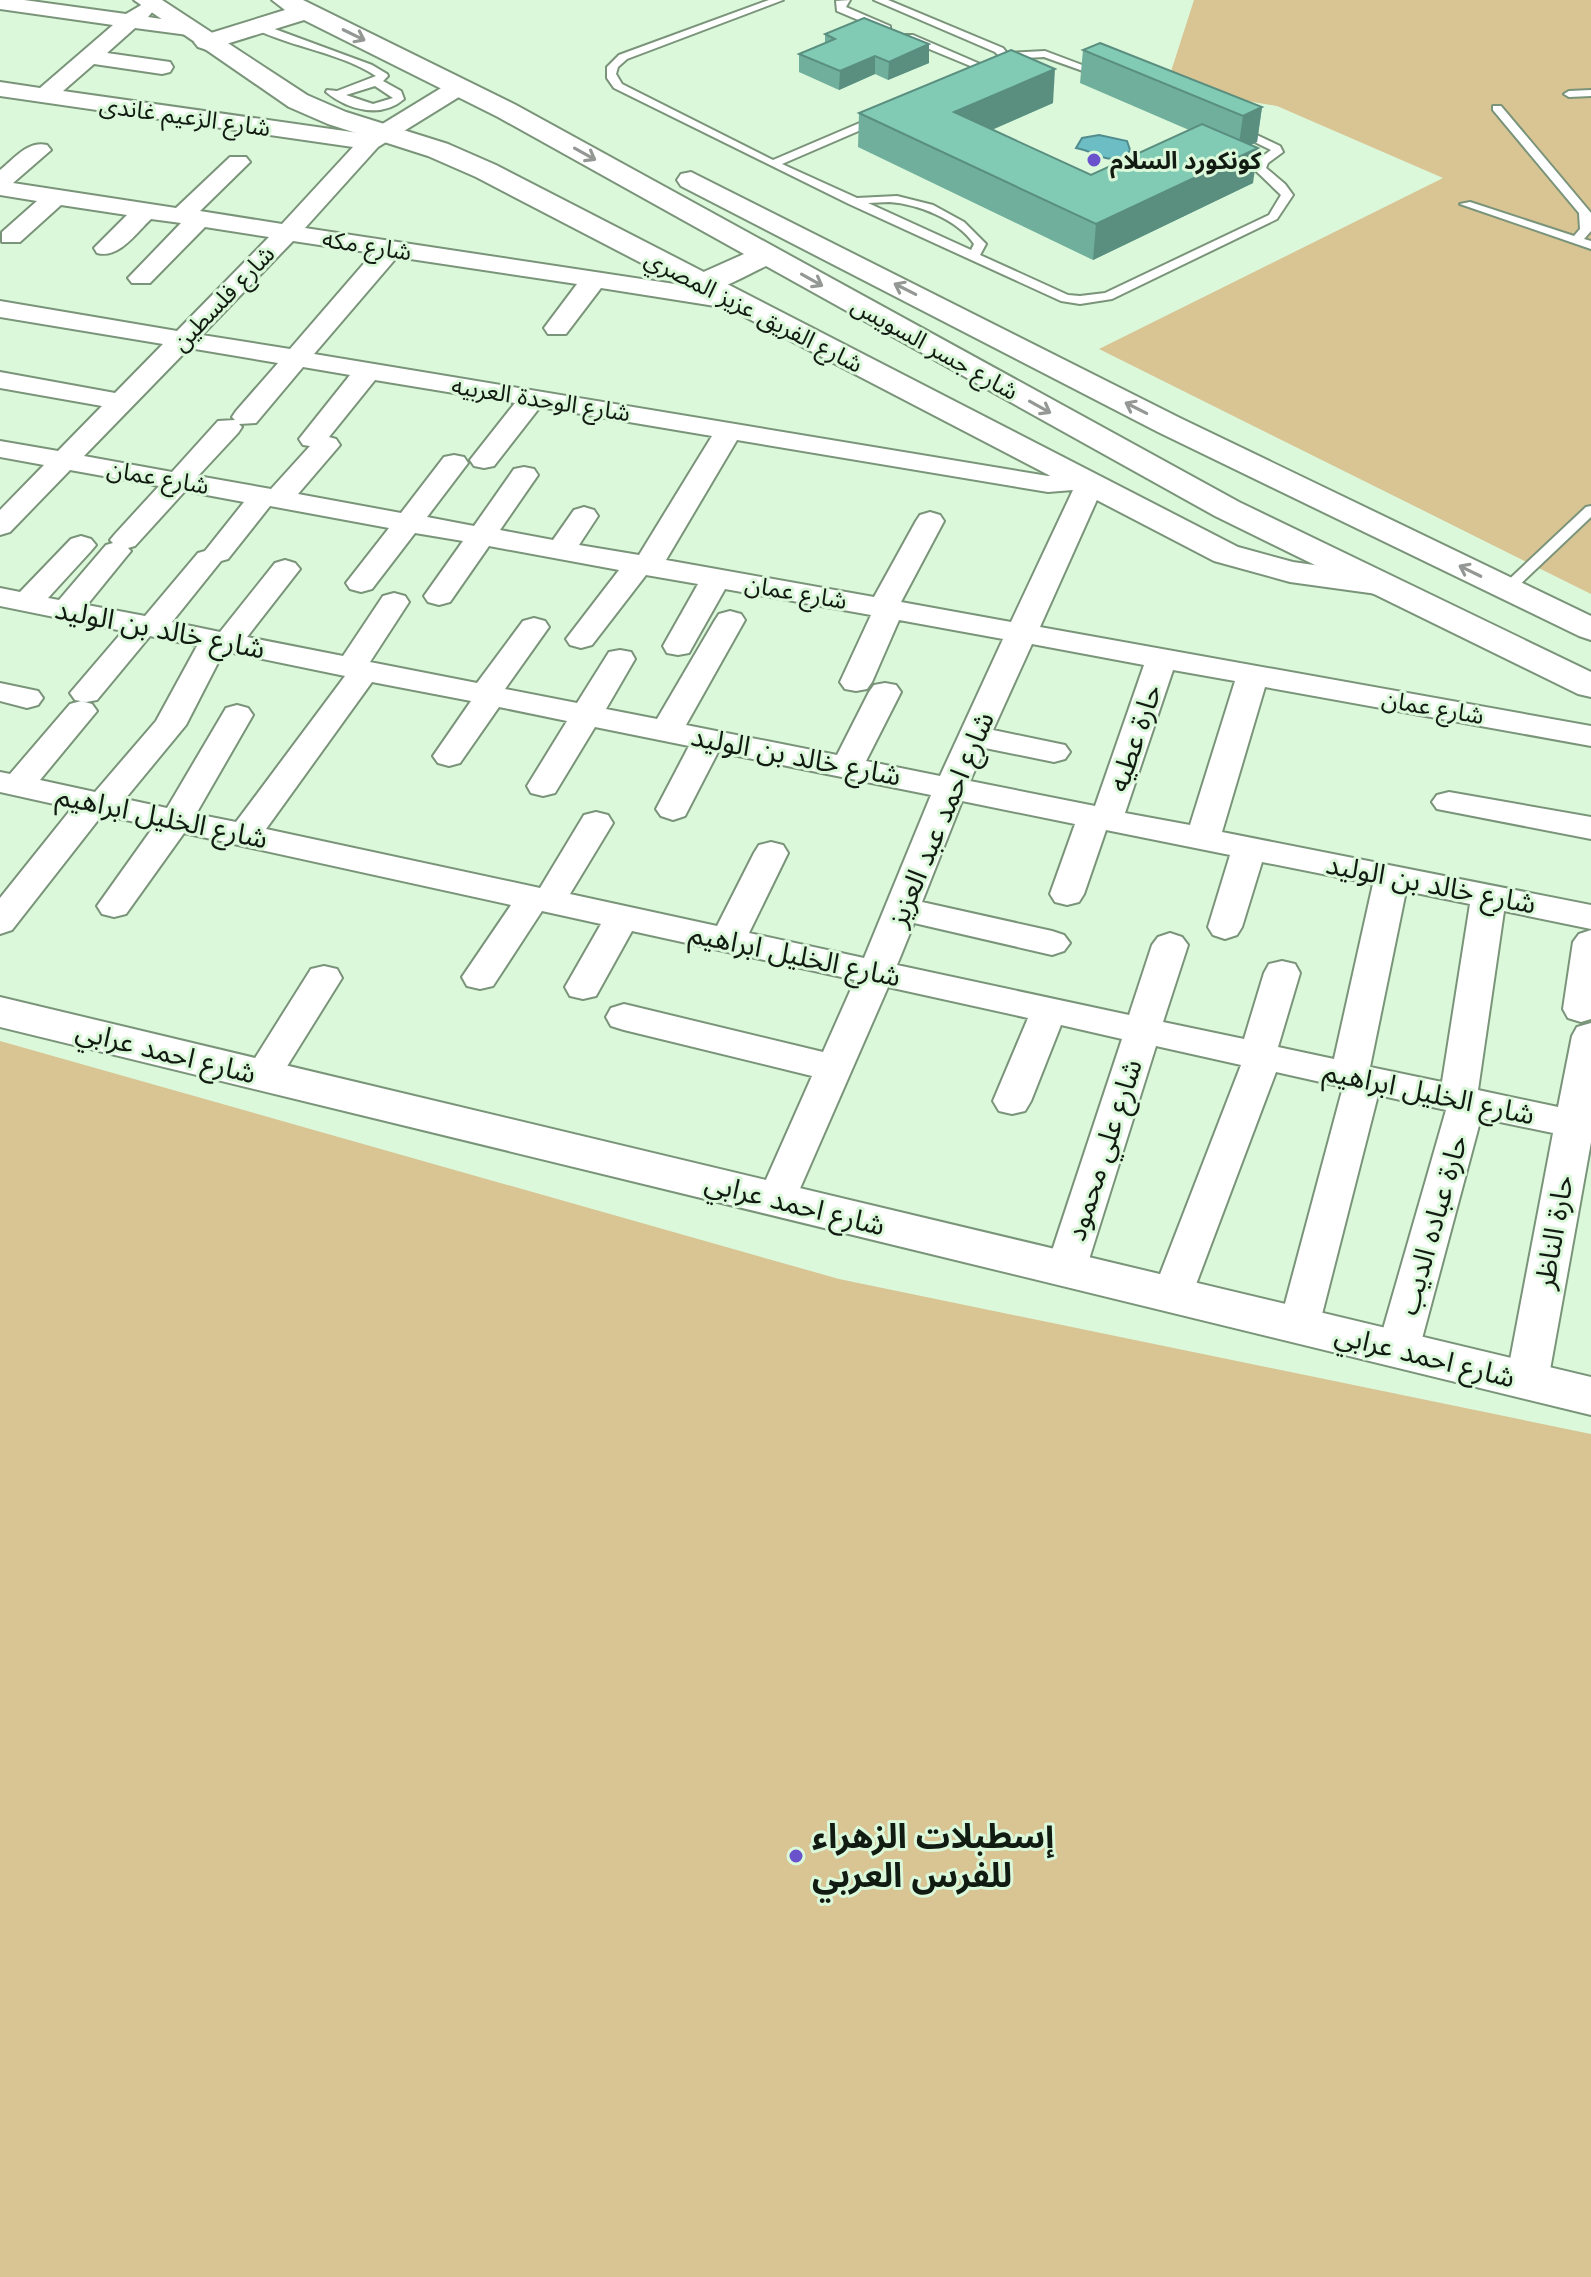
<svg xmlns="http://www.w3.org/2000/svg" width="1591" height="2277" font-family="'Libre Baskerville','Noto Sans Arabic',serif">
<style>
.green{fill:#d9c494}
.water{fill:#6cbec4;stroke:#518d8e;stroke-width:2}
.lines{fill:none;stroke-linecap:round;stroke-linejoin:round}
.service-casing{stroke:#7a947a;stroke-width:4}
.minor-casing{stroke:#7a947a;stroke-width:4}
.tertiary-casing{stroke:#7a947a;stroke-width:4}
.primary-casing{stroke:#7a947a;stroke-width:4}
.service{fill:#fff;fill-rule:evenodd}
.minor{fill:#fff;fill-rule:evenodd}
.tertiary{fill:#fff;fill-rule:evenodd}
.primary{fill:#fff;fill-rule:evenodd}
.wall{fill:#6faf9c}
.shaded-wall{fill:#5a8e7f}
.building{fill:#81cbb5;stroke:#5a8e7f;stroke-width:2}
.oneway{stroke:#949894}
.poi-dot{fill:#6952cb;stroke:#dcf8db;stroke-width:3}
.labels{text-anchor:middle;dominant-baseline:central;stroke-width:6;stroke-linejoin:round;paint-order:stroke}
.far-street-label{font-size:24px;fill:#111b11;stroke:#dcf8db}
.far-poi-label{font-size:24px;font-weight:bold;fill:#111b11;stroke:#dcf8db;text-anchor:start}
.street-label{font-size:28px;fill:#111b11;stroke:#dcf8db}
.near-poi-label{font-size:34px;font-weight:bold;fill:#111b11;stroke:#dcf8db;text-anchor:start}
</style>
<rect width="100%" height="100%" fill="#dcf8db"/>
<g class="green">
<polygon points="1194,0 1591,0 1591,594 1099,349 1443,178 1277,106 1166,87"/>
<polygon points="0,1041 839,1279 1591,1434 1591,2277 0,2277"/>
</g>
<path class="water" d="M 1099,135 L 1127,141 L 1130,150 L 1127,155 C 1102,165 1099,152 1076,148 L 1082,138 Z"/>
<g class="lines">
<defs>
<g id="service">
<path d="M 769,0 L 783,0 L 627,59 L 618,67 L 616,74 L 622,84 L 773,160 L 876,116 L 884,116 L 884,120 L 782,164 L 857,198 L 897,196 L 933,205 L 964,222 L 986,244 L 980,255 L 1068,295 L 1080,296 L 1105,293 L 1269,215 L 1281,195 L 1254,169 L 1259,159 L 1271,150 L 1232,131 L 1232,127 L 1240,127 L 1280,146 L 1283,152 L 1268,163 L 1266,168 L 1285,184 L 1293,195 L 1277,219 L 1112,299 L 1080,304 L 1061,301 L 849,204 L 614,88 L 607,78 L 607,67 L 619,55 ZM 889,202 C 918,204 957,219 974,244 L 971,250 L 868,203 Z"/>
<polygon points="850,0 846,7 890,26 890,30 882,30 837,11 836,1"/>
<polygon points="874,0 888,0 1003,48 1007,53 1045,51 1106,74 1097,76 1044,57 1008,59 1003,67 995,67 999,56 995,52"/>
<path d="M 253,24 L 261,24 L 372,65 L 387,74 L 388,76 L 383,81 L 401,91 L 404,99 C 381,119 348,110 326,92 L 327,90 L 337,91 L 376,76 C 339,52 293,48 253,28 ZM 375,86 L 393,98 L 373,104 L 346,95 Z"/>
<polygon points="905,35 913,35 994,70 985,72 905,39"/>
<polygon points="1591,90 1591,96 1569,97 1564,94 1569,91"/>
<polygon points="1493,106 1501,106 1591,213 1591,231 1584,239 1591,241 1591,249 1460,204 1470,202 1574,236 1580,229 1579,213 1493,110"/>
<polygon points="1591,506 1591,517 1512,592 1502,592 1502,586 1586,507"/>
</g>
<g id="minor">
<path d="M 0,0 L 24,0 L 126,14 L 143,4 L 154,10 L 148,17 L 188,23 L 199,29 L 188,35 L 135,28 L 107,53 L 170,62 L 173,67 L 170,72 L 162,74 L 94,64 L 63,91 L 366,134 L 451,82 L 467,82 L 470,87 L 467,92 L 378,147 L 305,228 L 734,293 L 743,296 L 747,301 L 743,306 L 734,309 L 601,288 L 566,334 L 548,334 L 544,328 L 577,284 L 397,257 L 314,354 L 1048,476 C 1067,473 1092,466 1104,484 L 1040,627 L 1591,726 L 1591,746 L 1265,687 L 1222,832 L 1591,905 L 1591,929 L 1504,911 L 1478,1090 L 1558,1107 L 1572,1036 L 1577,1027 L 1591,1023 L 1591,1142 L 1548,1381 L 1542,1393 L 1527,1398 L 1512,1393 L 1506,1381 L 1553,1133 L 1481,1118 L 1419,1350 L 1413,1362 L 1398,1366 L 1383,1362 L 1377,1350 L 1446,1110 L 1378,1095 L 1319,1326 L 1313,1337 L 1299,1342 L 1285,1337 L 1279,1326 L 1343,1087 L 1276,1072 L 1192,1295 L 1186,1306 L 1172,1311 L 1158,1306 L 1152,1295 L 1241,1065 L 1156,1046 L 1086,1269 L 1080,1280 L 1066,1284 L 1052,1280 L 1046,1269 L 1122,1039 L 1061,1025 L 1031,1101 L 1025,1111 L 1012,1114 L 999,1111 L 993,1101 L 1028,1018 L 888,987 L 795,1200 L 790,1210 L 776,1215 L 762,1210 L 757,1200 L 812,1076 L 624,1030 L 611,1026 L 606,1017 L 611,1008 L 624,1004 L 823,1052 L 855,980 L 632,931 L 596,996 L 583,999 L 570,996 L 565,987 L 601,924 L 542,911 L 493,986 L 480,989 L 467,986 L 462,977 L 511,905 L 184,833 L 126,914 L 114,917 L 102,914 L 97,906 L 154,826 L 102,815 L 12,930 L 0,934 L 0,898 L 72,808 L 0,792 L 0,772 L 10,774 L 70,704 L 81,701 L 92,704 L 97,711 L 40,780 L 95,792 L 156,721 L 197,646 L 150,636 L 97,700 L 86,702 L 75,700 L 70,693 L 123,631 L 0,606 L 0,588 L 20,592 L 71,539 L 81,536 L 91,539 L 96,545 L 91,551 L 48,598 L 59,600 L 106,545 L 113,543 L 110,540 L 115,534 L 159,486 L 70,470 L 10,532 L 0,535 L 0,510 L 44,465 L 0,457 L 0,441 L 58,451 L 102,406 L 0,388 L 0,372 L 115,393 L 163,344 L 0,317 L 0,301 L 177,331 L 269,237 L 205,227 L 150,283 L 132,283 L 128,278 L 181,223 L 151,219 C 136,233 119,259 97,253 L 94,248 L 127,215 L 61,205 L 20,242 L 2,242 L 2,232 L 37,201 L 0,195 L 0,170 C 14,159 28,140 47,145 L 51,150 L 13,183 L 176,208 L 230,157 L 246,157 L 250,162 L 200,211 L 282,224 L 353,147 L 0,96 L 0,82 L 40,88 L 113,25 L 0,9 ZM 293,241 L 373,253 L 290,349 L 202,335 ZM 189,348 L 278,363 L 236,411 L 232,417 L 235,420 L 218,421 L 172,472 L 84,456 ZM 303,367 L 350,375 L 299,439 L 303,445 L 310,446 L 271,489 L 198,476 L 238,433 L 242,427 L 239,424 L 256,423 ZM 375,380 L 515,403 L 470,460 L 474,466 L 484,468 L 494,466 L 540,407 L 712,436 L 639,555 L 579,545 L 598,516 L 594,510 L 584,507 L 574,510 L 553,540 L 500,530 L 538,475 L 534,469 L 524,467 L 514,469 L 474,526 L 427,517 L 468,463 L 464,457 L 454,455 L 444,457 L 401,513 L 298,494 L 340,445 L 336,439 L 329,437 ZM 737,440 L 1048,492 L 1073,490 L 1011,622 L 901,602 L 944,521 L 940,515 L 930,512 L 920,515 L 916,521 L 874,597 L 666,560 ZM 185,491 L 244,502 L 205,551 L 198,553 L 145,616 L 87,605 L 126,557 L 131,551 L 128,548 L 135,546 ZM 270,506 L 389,528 L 346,583 L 350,589 L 361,592 L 372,589 L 415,533 L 463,541 L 424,596 L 428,602 L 439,605 L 450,602 L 489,546 L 619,570 L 566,639 L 570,645 L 581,648 L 592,645 L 646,575 L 698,584 L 663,646 L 667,653 L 678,655 L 689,653 L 725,589 L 871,615 L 840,682 L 845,689 L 856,691 L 867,689 L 872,682 L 899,620 L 1003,639 L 940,776 L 866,761 L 901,692 L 896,685 L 885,683 L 874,685 L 869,692 L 837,755 L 686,725 L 745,620 L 741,614 L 730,611 L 719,614 L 715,620 L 657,719 L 606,709 L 635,659 L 631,652 L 620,650 L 609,652 L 577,703 L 505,689 L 549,627 L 545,621 L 534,618 L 523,621 L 477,683 L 370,662 L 409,602 L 405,596 L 394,593 L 383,596 L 343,656 L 247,637 L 300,569 L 295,563 L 285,560 L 275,563 L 220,632 L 172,622 L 221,561 L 228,559 ZM 1032,644 L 1144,665 L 1095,806 L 970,781 L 985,748 L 1054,762 L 1065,759 L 1070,752 L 1065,745 L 993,730 ZM 224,651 L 345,676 L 236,822 L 196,814 L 253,715 L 248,708 L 237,705 L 226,708 L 167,808 L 125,799 L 186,725 ZM 1173,670 L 1235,681 L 1190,825 L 1125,813 ZM 372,682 L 471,701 L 433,756 L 438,763 L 449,766 L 460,763 L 499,707 L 567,721 L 527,786 L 531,793 L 543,796 L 555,793 L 595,727 L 689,746 L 656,809 L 661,816 L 673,820 L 685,816 L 718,752 L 931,795 L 864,958 L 749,933 L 788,853 L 783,845 L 771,842 L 759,845 L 754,853 L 717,926 L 570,894 L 613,823 L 608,815 L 596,812 L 584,815 L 540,888 L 266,829 ZM 962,801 L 1075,824 L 1050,894 L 1055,902 L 1067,905 L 1079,902 L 1084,894 L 1106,830 L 1230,855 L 1208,927 L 1213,935 L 1225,939 L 1237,935 L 1242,927 L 1262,862 L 1373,884 L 1334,1059 L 1278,1047 L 1300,973 L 1295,964 L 1282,961 L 1269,964 L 1264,973 L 1244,1039 L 1163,1022 L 1188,945 L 1182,937 L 1170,933 L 1158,937 L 1152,945 L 1129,1015 L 897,965 L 914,923 L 1052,955 L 1064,951 L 1070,943 L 1064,935 L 1052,931 L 922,902 ZM 1406,891 L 1470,904 L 1442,1082 L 1370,1067 Z"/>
<polygon points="0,683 38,691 43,698 38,705 27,708 0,701"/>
<polygon points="1449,792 1591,817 1591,839 1437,809 1432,802 1437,795"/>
<polygon points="1591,930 1591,1019 1581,1022 1568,1018 1563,1009 1573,942 1579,934"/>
<polygon points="324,966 337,969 342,978 276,1084 263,1088 250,1084 244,1075 250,1066 311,969"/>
</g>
<g id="tertiary">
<polygon points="134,0 162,0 307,95 346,112 448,144 496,165 1238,547 1293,562 1377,574 1389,577 1394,584 1389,591 1377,594 1290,582 1214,561 476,177 428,156 328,124 289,107"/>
<polygon points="0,997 1591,1377 1591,1415 0,1027"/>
</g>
<g id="primary">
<path d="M 272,0 L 303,0 L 516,105 L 1239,502 L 1591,672 L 1591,697 L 1578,694 L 1215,516 L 766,266 C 744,276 714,296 690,290 L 685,284 L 690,278 L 744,254 L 498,117 L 304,20 L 207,50 L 198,47 L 194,42 L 198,37 L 285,10 Z"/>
<polygon points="691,172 1180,418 1591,616 1591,640 1579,636 1158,432 681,186 677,180 681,174"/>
</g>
</defs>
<use href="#service" class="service-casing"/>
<use href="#minor" class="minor-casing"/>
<use href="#tertiary" class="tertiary-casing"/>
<use href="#primary" class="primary-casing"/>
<use href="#service" class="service"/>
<use href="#minor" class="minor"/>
<use href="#tertiary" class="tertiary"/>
<use href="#primary" class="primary"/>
</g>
<g class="wall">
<polygon points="825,34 929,63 888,80 875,74 839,90 799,72 799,54 825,43"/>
<polygon points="1083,50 1262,107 1257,142 1251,145 1253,183 1093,260 858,147 859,113 1053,103 992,130 1091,175 1189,130 1080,83"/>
</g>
<g class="shaded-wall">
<polygon points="929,44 929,63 888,80 889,62"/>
<polygon points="875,56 875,74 839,90 840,71"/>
<polygon points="1055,69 1053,103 952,147 954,112"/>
<polygon points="1262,107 1257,142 1238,150 1243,116"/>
<polygon points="1258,148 1253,183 1093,260 1096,224"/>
</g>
<g class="building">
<polygon points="864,18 929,44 889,62 875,56 840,71 799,54 835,39 825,34"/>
<polygon points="1100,43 1262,107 1243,116 1083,50"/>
<polygon points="1011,50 1055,69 954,112 1091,175 1202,124 1258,148 1096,224 859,113"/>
</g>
<defs><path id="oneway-shaft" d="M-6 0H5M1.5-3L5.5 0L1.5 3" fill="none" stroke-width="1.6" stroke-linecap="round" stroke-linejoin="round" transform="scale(2)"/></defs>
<g class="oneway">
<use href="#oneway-shaft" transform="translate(354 35) rotate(26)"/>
<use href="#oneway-shaft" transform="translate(585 154) rotate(29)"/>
<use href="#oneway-shaft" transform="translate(812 280) rotate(29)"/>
<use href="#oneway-shaft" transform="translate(905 289) rotate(-153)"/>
<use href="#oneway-shaft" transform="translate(1040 407) rotate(29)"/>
<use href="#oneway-shaft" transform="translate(1136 408) rotate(-153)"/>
<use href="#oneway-shaft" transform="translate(1470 571) rotate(-154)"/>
</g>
<g class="poi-dot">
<circle cx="1094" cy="160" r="8"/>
<circle cx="796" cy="1856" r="8"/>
</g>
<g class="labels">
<g class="far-street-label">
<text transform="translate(185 116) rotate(8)">شارع الزعيم غاندى</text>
<text transform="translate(367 245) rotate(9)">شارع مكه</text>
<text transform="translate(223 298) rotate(-46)">شارع فلسطين</text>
<text transform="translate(754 311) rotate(27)">شارع الفريق عزيز المصري</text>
<text transform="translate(935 348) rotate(29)">شارع جسر السويس</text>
<text transform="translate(541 399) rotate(9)">شارع الوحدة العربيه</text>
<text transform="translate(158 477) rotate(10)">شارع عمان</text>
<text transform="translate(796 592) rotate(10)">شارع عمان</text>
<text transform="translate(1433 707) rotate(10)">شارع عمان</text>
</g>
<g class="far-poi-label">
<text x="1110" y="160">كونكورد السلام</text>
</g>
<g class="street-label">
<text transform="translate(160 629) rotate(11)">شارع خالد بن الوليد</text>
<text transform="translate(1135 738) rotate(-71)">حارة عطيه</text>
<text transform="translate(796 756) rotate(11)">شارع خالد بن الوليد</text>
<text transform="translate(162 817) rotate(12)">شارع الخليل ابراهيم</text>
<text transform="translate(941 819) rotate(-67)">شارع احمد عبد العزيز</text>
<text transform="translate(1431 884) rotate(11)">شارع خالد بن الوليد</text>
<text transform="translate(795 955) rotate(12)">شارع الخليل ابراهيم</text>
<text transform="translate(166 1052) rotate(14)">شارع احمد عرابي</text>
<text transform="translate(1429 1093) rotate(12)">شارع الخليل ابراهيم</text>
<text transform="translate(1104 1150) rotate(-72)">شارع علي محمود</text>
<text transform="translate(795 1204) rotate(14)">شارع احمد عرابي</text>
<text transform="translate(1433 1225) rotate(-74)">حارة عباده الديب</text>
<text transform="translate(1554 1232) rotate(-80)">حارة الناظر</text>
<text transform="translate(1425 1356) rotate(14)">شارع احمد عرابي</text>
</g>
<g class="near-poi-label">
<text x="812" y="1836">إسطبلات الزهراء<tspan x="812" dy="39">للفرس العربي</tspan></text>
</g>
</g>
</svg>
